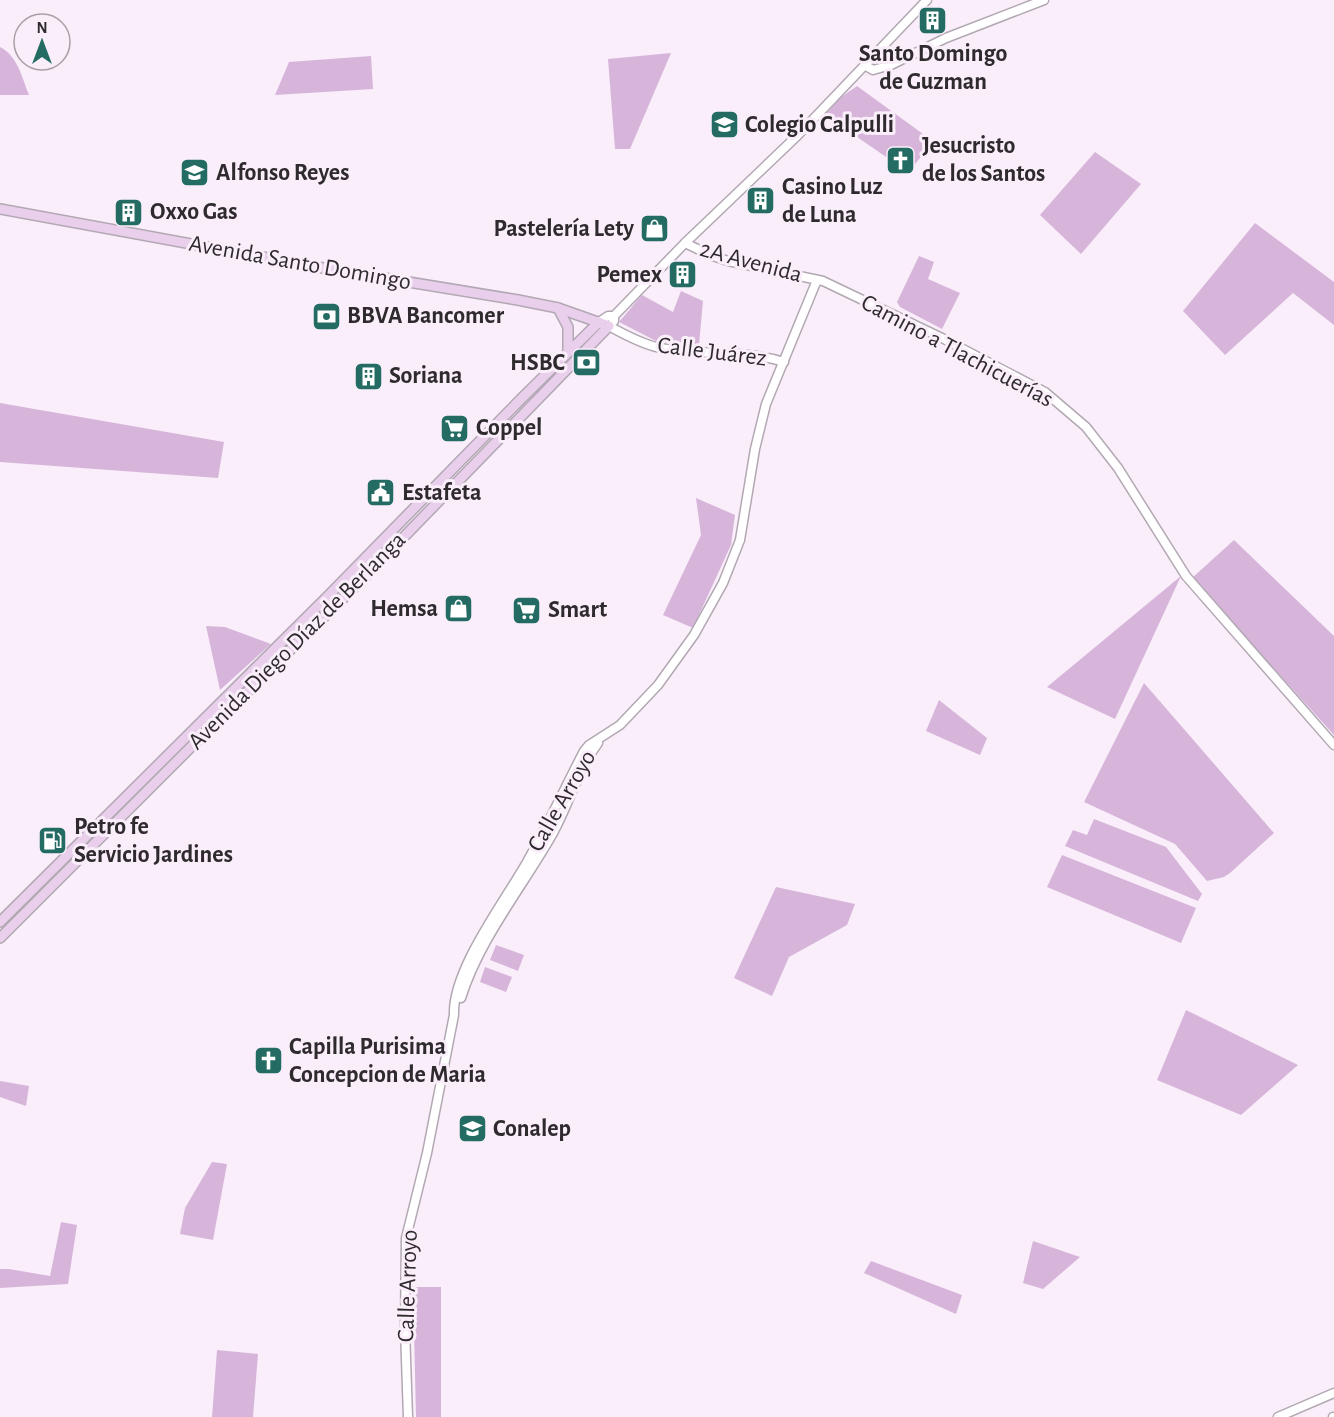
<svg xmlns="http://www.w3.org/2000/svg" width="1334" height="1417" font-family="'Alegreya Sans',sans-serif">
<style>
.green{fill:#d7b5db}
.lines{fill:none;stroke-linecap:round;stroke-linejoin:round}
.tertiary-casing{stroke:#b2a8b3;stroke-width:11}
.secondary-casing{stroke:#b2a8b3;stroke-width:12}
.tertiary{stroke:#fff;stroke-width:8}
.secondary{stroke:#e9cfec;stroke-width:9}
.labels{text-anchor:middle;dominant-baseline:central;stroke-width:6;stroke-linejoin:round;paint-order:stroke}
.poi-label{font-size:24px;font-weight:bold;fill:#2e2a2e;stroke:#f9eefa;text-anchor:start}
.street-label{font-size:24px;fill:#2e2a2e;stroke:#f9eefa}
</style>
<rect width="100%" height="100%" fill="#f9eefa"/>
<g class="green">
<path d="M 0,47 C 18,56 22,78 29,95 L 0,95 Z"/>
<polygon points="671,53 630,149 615,149 608,59"/>
<polygon points="371,56 373,89 275,95 289,62"/>
<polygon points="857,86 934,142 908,172 825,115 840,98"/>
<polygon points="1095,152 1141,184 1081,254 1040,215"/>
<polygon points="1255,223 1334,282 1334,325 1293,293 1225,355 1183,311"/>
<polygon points="919,256 934,262 928,279 960,293 942,329 900,307 897,302"/>
<polygon points="681,291 703,301 699,345 658,342 619,322 642,295 673,312"/>
<polygon points="0,403 224,442 218,478 0,462"/>
<polygon points="696,498 735,515 731,545 693,628 663,615 701,535"/>
<polygon points="1234,540 1334,636 1334,735 1192,578"/>
<polygon points="1181,576 1115,719 1047,687"/>
<polygon points="206,626 225,627 271,644 220,690"/>
<polygon points="1144,683 1274,833 1230,873 1224,877 1207,881 1175,844 1084,802"/>
<polygon points="939,700 987,738 980,755 926,731"/>
<polygon points="1094,819 1166,847 1202,894 1198,901 1065,846 1073,830 1087,835"/>
<polygon points="1062,855 1196,908 1181,943 1047,887"/>
<polygon points="776,887 855,904 847,925 789,957 772,996 734,978"/>
<polygon points="496,945 524,955 518,971 490,960"/>
<polygon points="485,967 512,977 506,992 480,982"/>
<polygon points="1186,1010 1298,1065 1241,1115 1157,1080"/>
<polygon points="0,1081 29,1086 26,1106 0,1097"/>
<polygon points="212,1162 227,1164 213,1240 180,1234 185,1208"/>
<polygon points="61,1222 77,1225 68,1284 0,1288 0,1269 9,1269 50,1276"/>
<polygon points="1033,1241 1080,1257 1043,1289 1023,1283"/>
<polygon points="871,1261 962,1295 956,1314 864,1273"/>
<polygon points="413,1287 441,1287 441,1417 416,1417"/>
<polygon points="217,1350 258,1354 253,1417 212,1417"/>
</g>
<g class="lines">
<defs>
<g id="tertiary">
<polyline points="866,66 873,70 891,65 946,38 1044,0"/>
<polyline points="685,243 710,255 728,261 823,281 942,338 1045,392 1086,427 1118,468 1186,576 1334,745"/>
<polyline points="599,322 608,316 614,316"/>
<path d="M 784,362 C 743,349 701,356 660,348 C 642,344 625,335 609,326 L 614,321 L 614,316 L 685,243 L 798,135 L 927,0"/>
<path d="M 461,998 C 480,938 522,888 553,833 C 569,804 578,770 598,743"/>
<path d="M 408,1417 L 405,1330 L 406,1238 L 427,1153 L 454,1015 C 452,970 505,901 527,862 C 547,826 565,788 584,751 L 589,745 L 620,725 L 658,685 L 694,635 L 723,583 L 740,540 L 755,449 L 766,404 L 817,280"/>
<polyline points="1278,1417 1334,1393"/>
<polyline points="1333,1417 1334,1417"/>
</g>
<g id="secondary">
<polyline points="0,209 317,267 518,300 558,308 609,326 361,581 206,732 0,938"/>
<polyline points="558,308 568,327 568,352"/>
<polyline points="0,922 328,596 521,399 599,322"/>
</g>
</defs>
<use href="#tertiary" class="tertiary-casing"/>
<use href="#secondary" class="secondary-casing"/>
<use href="#tertiary" class="tertiary"/>
<use href="#secondary" class="secondary"/>
</g>
<defs>
<symbol id="building-square" viewBox="-11 -11 22 22"><rect x="-9" y="-9" width="18" height="18" rx="4" fill="#246c63" stroke="#f9eefa"/><path d="M-4-6H4V6H1V3H-1V6H-4ZM-2.5-4.3h1.7v1.8h-1.7ZM.8-4.3h1.7v1.8H.8ZM-2.5-1h1.7V.8h-1.7ZM.8-1h1.7V.8H.8Z" fill="#fff"/></symbol>
<symbol id="school-square" viewBox="-11 -11 22 22"><rect x="-9" y="-9" width="18" height="18" rx="4" fill="#246c63" stroke="#f9eefa"/><path d="M0-5L7-2L0 1L-7-2ZM-4 1L0 2.5L4 1V4Q0 6-4 4Z" fill="#fff"/></symbol>
<symbol id="church-square" viewBox="-11 -11 22 22"><rect x="-9" y="-9" width="18" height="18" rx="4" fill="#246c63" stroke="#f9eefa"/><path d="M-1.2-6h2.4v3.5h3.3v2.4h-3.3V6h-2.4V-.1h-3.3v-2.4h3.3Z" fill="#fff"/></symbol>
<symbol id="university-square" viewBox="-11 -11 22 22"><rect x="-9" y="-9" width="18" height="18" rx="4" fill="#246c63" stroke="#f9eefa"/><path d="M0-5L7-2L0 1L-7-2ZM-4 1L0 2.5L4 1V4Q0 6-4 4Z" fill="#fff"/></symbol>
<symbol id="shop-square" viewBox="-11 -11 22 22"><rect x="-9" y="-9" width="18" height="18" rx="4" fill="#246c63" stroke="#f9eefa"/><path d="M-5-2.5h2.3a2.7 3.5 0 0 1 5.4 0H5L5.5 6h-11ZM-1.5-2.5h3a1.5 2.3 0 0 0-3 0Z" fill="#fff"/></symbol>
<symbol id="bank-square" viewBox="-11 -11 22 22"><rect x="-9" y="-9" width="18" height="18" rx="4" fill="#246c63" stroke="#f9eefa"/><path d="M-6-4H6V4H-6ZM0-2.3a2.3 2.3 0 1 0 0 4.6a2.3 2.3 0 1 0 0-4.6Z" fill="#fff"/></symbol>
<symbol id="supermarket-square" viewBox="-11 -11 22 22"><rect x="-9" y="-9" width="18" height="18" rx="4" fill="#246c63" stroke="#f9eefa"/><path d="M-6-5.5h2.5l.6 2H6L4.5 2H-2.5L-4.4-4H-6ZM-1.5 3.2a1.3 1.3 0 1 0 .1 0ZM3 3.2a1.3 1.3 0 1 0 .1 0Z" fill="#fff"/></symbol>
<symbol id="civic-square" viewBox="-11 -11 22 22"><rect x="-9" y="-9" width="18" height="18" rx="4" fill="#246c63" stroke="#f9eefa"/><path d="M-.6-6.5H3V-4.5H.6V-3L4-1V1h2V6H-6V1h2V-1L-.6-3ZM-1.2 2.5V6h2.4V2.5Z" fill="#fff"/></symbol>
<symbol id="fuel-square" viewBox="-11 -11 22 22"><rect x="-9" y="-9" width="18" height="18" rx="4" fill="#246c63" stroke="#f9eefa"/><path d="M-5.5-6h7V0h2V4h1.3V-2.5L3-4.5l.8-.8L6-3V5H2.5V1h-1V6h-7ZM-4.2-4.7v3.2H.2V-4.7Z" fill="#fff"/></symbol>
</defs>
<g fill-rule="evenodd">
<use href="#building-square" x="916" y="4" width="33" height="33"/>
<use href="#school-square" x="708" y="108" width="33" height="33"/>
<use href="#church-square" x="884" y="144" width="33" height="33"/>
<use href="#university-square" x="178" y="156" width="33" height="33"/>
<use href="#building-square" x="744" y="184" width="33" height="33"/>
<use href="#building-square" x="112" y="196" width="33" height="33"/>
<use href="#shop-square" x="638" y="212" width="33" height="33"/>
<use href="#building-square" x="666" y="258" width="33" height="33"/>
<use href="#bank-square" x="310" y="300" width="33" height="33"/>
<use href="#bank-square" x="570" y="346" width="33" height="33"/>
<use href="#building-square" x="352" y="360" width="33" height="33"/>
<use href="#supermarket-square" x="438" y="412" width="33" height="33"/>
<use href="#civic-square" x="364" y="476" width="33" height="33"/>
<use href="#shop-square" x="442" y="592" width="33" height="33"/>
<use href="#supermarket-square" x="510" y="594" width="33" height="33"/>
<use href="#fuel-square" x="36" y="824" width="33" height="33"/>
<use href="#church-square" x="252" y="1044" width="33" height="33"/>
<use href="#university-square" x="456" y="1112" width="33" height="33"/>
</g>
<g class="labels">
<g class="poi-label">
<text x="933" y="54" text-anchor="middle">Santo Domingo<tspan x="933" dy="28">de Guzman</tspan></text>
<text x="745" y="125">Colegio Calpulli</text>
<text x="922" y="146">Jesucristo<tspan x="922" dy="28">de los Santos</tspan></text>
<text x="216" y="173">Alfonso Reyes</text>
<text x="782" y="187">Casino Luz<tspan x="782" dy="28">de Luna</tspan></text>
<text x="150" y="212">Oxxo Gas</text>
<text x="634" y="229" text-anchor="end">Pastelería Lety</text>
<text x="662" y="275" text-anchor="end">Pemex</text>
<text x="347" y="316">BBVA Bancomer</text>
<text x="565" y="363" text-anchor="end">HSBC</text>
<text x="389" y="376">Soriana</text>
<text x="476" y="428">Coppel</text>
<text x="402" y="493">Estafeta</text>
<text x="438" y="609" text-anchor="end">Hemsa</text>
<text x="548" y="610">Smart</text>
<text x="74" y="827">Petro fe<tspan x="74" dy="28">Servicio Jardines</tspan></text>
<text x="289" y="1047">Capilla Purisima<tspan x="289" dy="28">Concepcion de Maria</tspan></text>
<text x="493" y="1129">Conalep</text>
</g>
<g class="street-label">
<text transform="translate(751 262) rotate(15)">2A Avenida</text>
<text transform="translate(300 263) rotate(10)">Avenida Santo Domingo</text>
<text transform="translate(957 351) rotate(28)">Camino a Tlachicuerías</text>
<text transform="translate(712 352) rotate(7)">Calle Juárez</text>
<text transform="translate(297 641) rotate(-45)">Avenida Diego Díaz de Berlanga</text>
<text transform="translate(562 801) rotate(-60)">Calle Arroyo</text>
<text transform="translate(408 1286) rotate(-88)">Calle Arroyo</text>
</g>
</g>
<g transform="translate(42 42)"><circle r="28" fill="#f9eefa" stroke="#a8a0a8" stroke-width="1.5"/>
<path d="M0-4.5L10 22L0 15L-10 22Z" fill="#246c63"/>
<text y="-9" font-size="16" font-weight="bold" text-anchor="middle" fill="#2e2a2e">N</text>
</g>
</svg>
